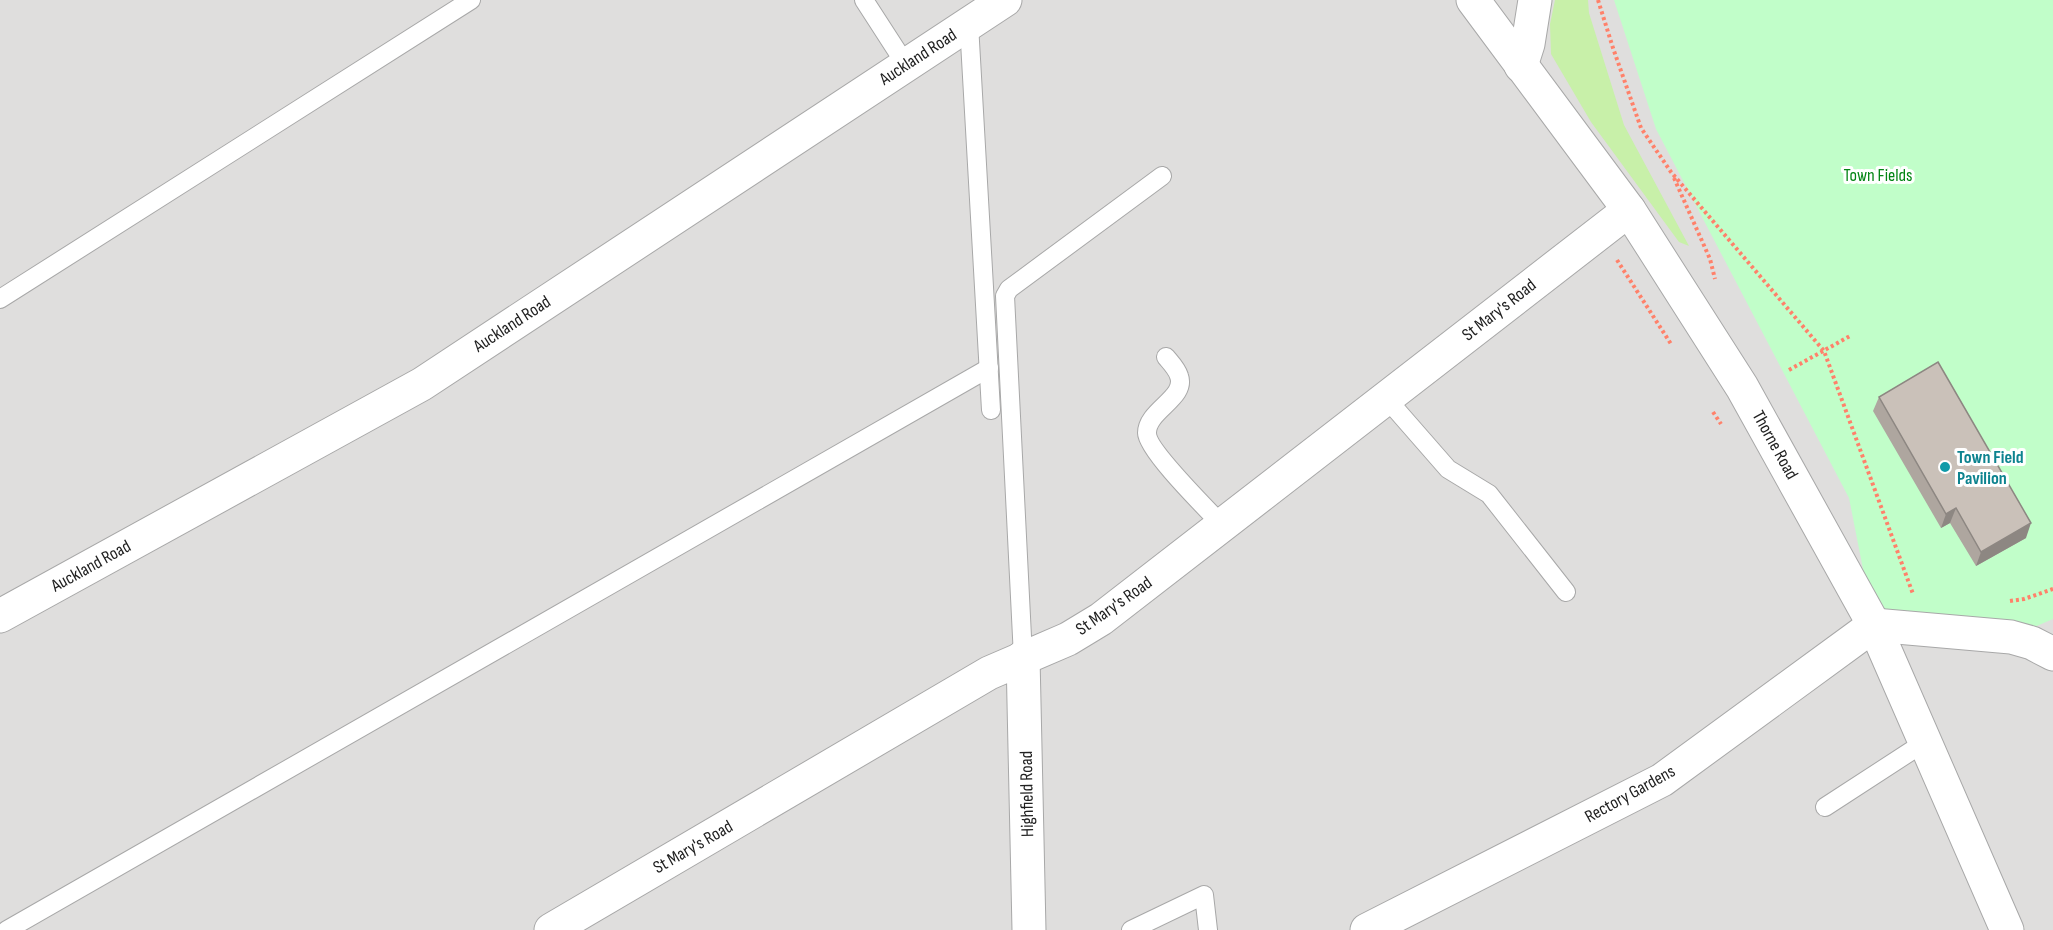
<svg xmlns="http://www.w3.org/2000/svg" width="2053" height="930" font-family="'Sofia Sans Condensed',sans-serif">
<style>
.residential{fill:#dfdedd}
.grass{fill:#c8f0a9}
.park{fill:#c1fec9}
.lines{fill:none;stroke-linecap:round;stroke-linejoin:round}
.service-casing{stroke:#a8a8a8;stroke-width:20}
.minor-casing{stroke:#a8a8a8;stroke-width:35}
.tertiary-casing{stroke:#a8a8a8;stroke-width:35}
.path{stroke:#ff816a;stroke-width:4;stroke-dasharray:3 3;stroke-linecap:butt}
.service{stroke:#fff;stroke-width:18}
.minor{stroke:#fff;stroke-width:33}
.tertiary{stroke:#fff;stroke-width:33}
.wall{fill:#aea69f}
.shaded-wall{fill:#8d8782}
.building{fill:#cac1b9;stroke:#8d8782;stroke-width:1.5}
.culture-dot{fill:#0f9aa8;stroke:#fff;stroke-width:2}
.labels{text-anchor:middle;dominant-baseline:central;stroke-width:6;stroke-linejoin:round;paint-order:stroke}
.street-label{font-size:18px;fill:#212121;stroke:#fff}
.park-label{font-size:18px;fill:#038514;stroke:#fff}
.culture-label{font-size:18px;font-weight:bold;fill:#0d838f;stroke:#fff;text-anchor:start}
</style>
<rect width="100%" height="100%" fill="#f2efe6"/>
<rect class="residential" x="0" y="0" width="2053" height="930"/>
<polygon class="grass" points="1555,0 1588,0 1589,13 1624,125 1689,246 1679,242 1591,122 1551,54 1550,24"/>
<polygon class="park" points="1614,0 2053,0 2053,619 2011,637 1874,625 1849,498 1656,129"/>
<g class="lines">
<defs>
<g id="service">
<polyline points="864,0 906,65"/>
<polyline points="969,24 991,410"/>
<polyline points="0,299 471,0"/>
<path d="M 1166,357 C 1171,363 1177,369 1179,376 C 1187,398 1147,410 1147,433 C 1147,450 1208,510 1222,525"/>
<polyline points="1386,398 1448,469 1489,494 1566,592"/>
<polyline points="1023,657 1005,296 1009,289 1162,176"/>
<polyline points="1825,807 1925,742"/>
<polyline points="7,930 989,368"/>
<polyline points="1131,930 1204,895 1208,930"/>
</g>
<g id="minor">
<polyline points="0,616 422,384 1005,0"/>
<polyline points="1023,657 1029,930"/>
<polyline points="551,930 989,673 1068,639 1101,619 1629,210"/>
<polyline points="1367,930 1662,780 1874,625 2011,637 2032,643 2053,654"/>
</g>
<g id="tertiary">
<polyline points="1473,0 1629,210 1742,387 1874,625 2007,930"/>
<polyline points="1521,66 1528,44 1535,0"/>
</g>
</defs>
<use href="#service" class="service-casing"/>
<use href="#minor" class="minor-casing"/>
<use href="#tertiary" class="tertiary-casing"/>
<g class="path">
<polyline points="1598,0 1613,48 1641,128 1671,172 1824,351 1913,594"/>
<polyline points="1674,178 1710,259 1715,279"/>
<polyline points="1617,260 1671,344"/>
<polyline points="1789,370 1850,336"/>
<polyline points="1713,412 1721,424"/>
<polyline points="2010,601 2024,599 2053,589"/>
</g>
<use href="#service" class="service"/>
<use href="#minor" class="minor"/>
<use href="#tertiary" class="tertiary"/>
</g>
<polygon class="wall" points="1879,397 2026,538 1976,566 1950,523 1941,528 1873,411"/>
<g class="shaded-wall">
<polygon points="1956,508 1950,523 1941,528 1946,514"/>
<polygon points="2031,523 2026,538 1976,566 1981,552"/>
</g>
<polygon class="building" points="1938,362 2031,523 1981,552 1956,508 1946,514 1879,397"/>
<circle class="culture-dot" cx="1945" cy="467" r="6"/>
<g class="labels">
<g class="street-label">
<text transform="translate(918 57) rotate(-33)">Auckland Road</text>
<text transform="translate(1499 310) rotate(-38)">St Mary's Road</text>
<text transform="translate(512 324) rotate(-33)">Auckland Road</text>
<text transform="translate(1775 445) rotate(61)">Thorne Road</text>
<text transform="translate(91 566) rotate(-29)">Auckland Road</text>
<text transform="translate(1114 606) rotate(-35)">St Mary's Road</text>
<text transform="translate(1027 794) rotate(-91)">Highfield Road</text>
<text transform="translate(1630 794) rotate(-29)">Rectory Gardens</text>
<text transform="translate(693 847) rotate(-30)">St Mary's Road</text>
</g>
<g class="park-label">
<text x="1878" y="175">Town Fields</text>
</g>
<g class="culture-label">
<text x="1957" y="457">Town Field<tspan x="1957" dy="21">Pavilion</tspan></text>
</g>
</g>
</svg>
